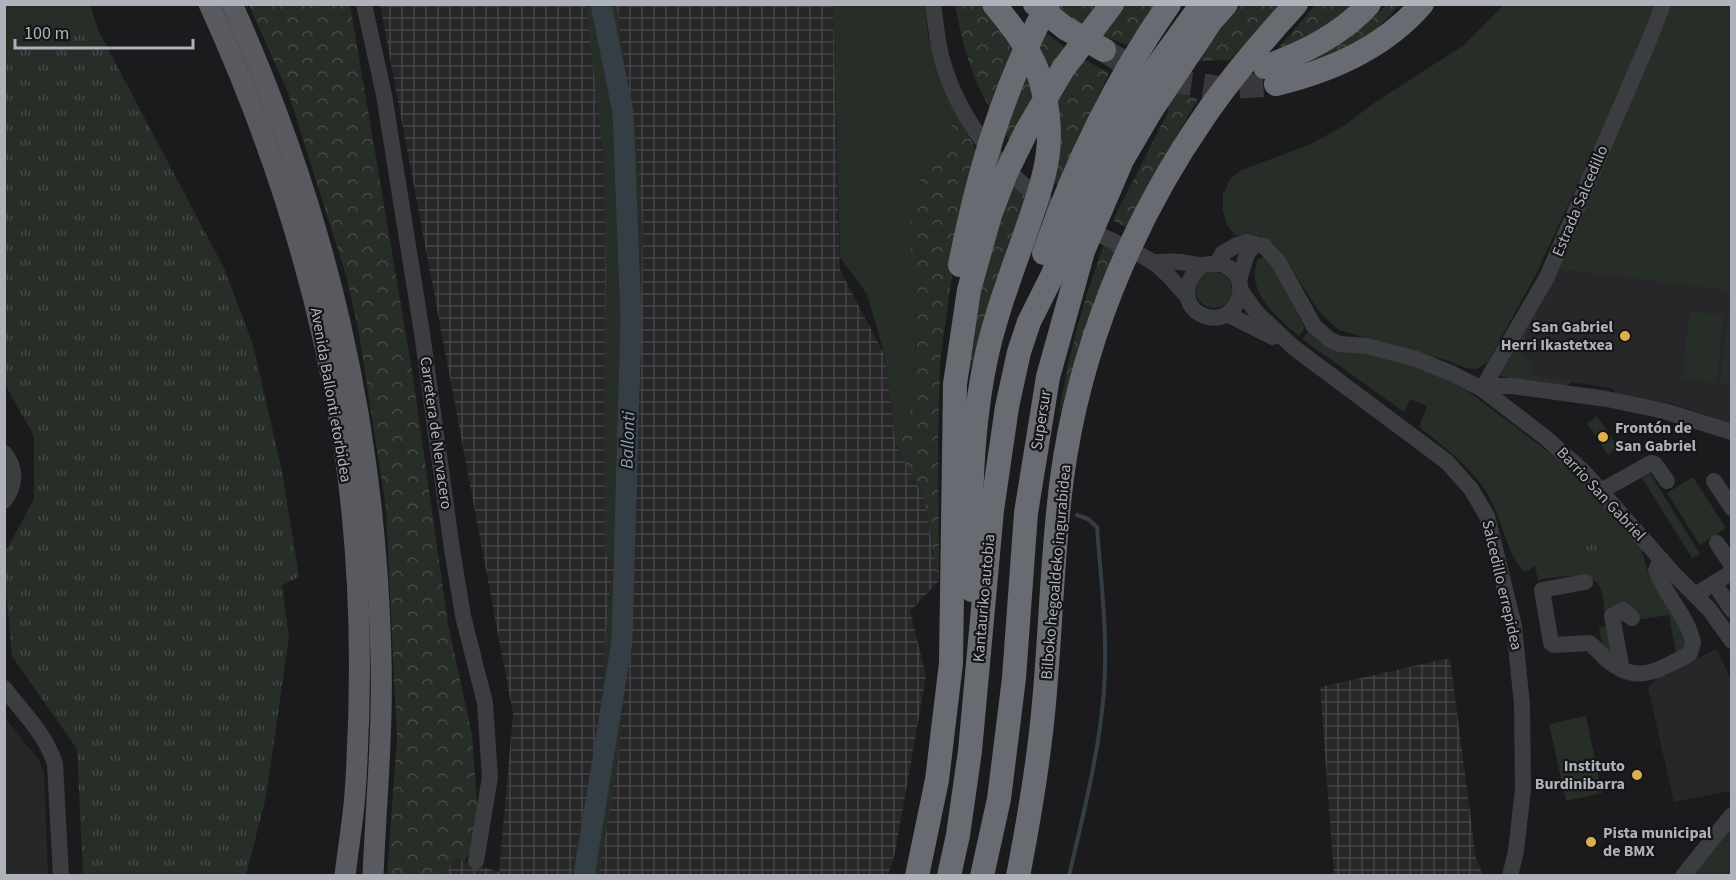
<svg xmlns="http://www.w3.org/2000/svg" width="1736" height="880" font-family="'Source Sans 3',sans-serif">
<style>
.built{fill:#27272a}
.industrial{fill:url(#industrial-grid)}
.green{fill:#272e28}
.forest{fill:url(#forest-crowns)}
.park{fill:url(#park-tufts)}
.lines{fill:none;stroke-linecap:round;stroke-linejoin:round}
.stream{stroke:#363e45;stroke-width:4}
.river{stroke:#363e45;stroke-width:21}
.highway-tunnel{stroke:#39393d;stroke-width:24;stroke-dasharray:24 12;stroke-linecap:butt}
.minor{stroke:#3c3d41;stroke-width:16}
.major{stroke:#585a60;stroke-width:21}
.highway{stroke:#696b72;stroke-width:24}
.poi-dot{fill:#e0ad4f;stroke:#161618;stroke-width:2}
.labels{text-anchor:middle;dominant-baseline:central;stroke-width:4.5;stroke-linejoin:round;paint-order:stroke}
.street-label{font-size:16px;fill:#afb2bb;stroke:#161618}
.poi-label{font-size:16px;font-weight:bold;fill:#afb2bb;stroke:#161618;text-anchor:end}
.water-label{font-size:18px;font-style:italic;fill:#8aa0b1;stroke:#161618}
</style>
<defs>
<pattern id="industrial-grid" width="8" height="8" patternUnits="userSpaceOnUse" patternTransform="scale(1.5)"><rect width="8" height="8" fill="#27272a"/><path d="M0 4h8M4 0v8" fill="none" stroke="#444447"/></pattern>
<pattern id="forest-crowns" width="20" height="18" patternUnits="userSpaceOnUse" patternTransform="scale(1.5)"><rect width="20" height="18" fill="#272e28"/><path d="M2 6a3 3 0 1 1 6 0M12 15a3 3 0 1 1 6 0" fill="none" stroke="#444a45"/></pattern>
<pattern id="park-tufts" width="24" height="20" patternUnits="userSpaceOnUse" patternTransform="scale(1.5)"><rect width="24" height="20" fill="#272e28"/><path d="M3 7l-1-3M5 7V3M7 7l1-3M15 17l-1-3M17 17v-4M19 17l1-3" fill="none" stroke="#444a45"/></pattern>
</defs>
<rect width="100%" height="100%" fill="#1b1b1d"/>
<g class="built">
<polygon points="1557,269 1731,291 1731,423 1669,403 1620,395 1610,388 1571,382 1563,388 1500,376"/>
<polygon points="1717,649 1731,680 1731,791 1674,802 1648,688 1659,676"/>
<polygon points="5,718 39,760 44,774 48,875 5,875"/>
</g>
<g class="industrial">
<polygon points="380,5 833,5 840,270 885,356 896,444 924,498 939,581 910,611 926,676 895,853 888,875 446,875 453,858 499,872 513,714"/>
<polygon points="1450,658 1476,858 1483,875 1334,875 1320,687"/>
</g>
<g class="green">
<polygon points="4,5 90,5 99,32 5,43"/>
<polygon points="586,5 616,5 618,13 630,119 635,125 643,233 633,560 610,562 605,554 604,397 606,271 603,152"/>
<polygon points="833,5 925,5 928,35 942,82 955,112 951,130 938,155 911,263 917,300 915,355 910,411 899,450 896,444 885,356 867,294 840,257"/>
<polygon points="1504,5 1654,5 1617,100 1536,274 1488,362 1477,369 1466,368 1446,360 1339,330 1324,317 1314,304 1286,259 1274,244 1260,236 1235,235 1227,225 1223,211 1223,194 1231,178 1242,170 1309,145 1345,125 1374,103 1464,45"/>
<polygon points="1666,5 1731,5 1731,291 1557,269"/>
<path d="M 1265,257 L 1271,263 L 1305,328 L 1299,336 C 1277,317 1244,291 1258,259 Z"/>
<circle cx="1214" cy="290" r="18"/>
<polygon points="1539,301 1535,329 1527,328 1523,358 1532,360 1531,374 1571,382 1563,388 1500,376 1498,372"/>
<polygon points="1690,311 1724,315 1716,383 1682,379"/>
<polygon points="1728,316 1732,316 1731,385 1720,384"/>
<path d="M 1309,331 L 1316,339 L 1327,347 L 1360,351 L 1410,362 L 1465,389 L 1575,472 L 1638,539 L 1648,572 L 1683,629 L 1685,644 L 1681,652 L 1676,654 L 1669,615 L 1610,624 L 1615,657 L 1603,646 L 1599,628 L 1606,626 C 1604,614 1605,594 1598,584 C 1589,571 1552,577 1538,580 L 1535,566 L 1525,572 C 1506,553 1503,523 1490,498 C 1474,469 1444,447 1419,427 L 1427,406 L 1410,399 L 1404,412 L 1302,339 Z"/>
<polygon points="1597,416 1618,448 1608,455 1587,423"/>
<polygon points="1650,473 1700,554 1692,558 1642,478"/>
<polygon points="1693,477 1726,528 1700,545 1667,493"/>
<polygon points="611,581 632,581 618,762 599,875 571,875 602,722 603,661"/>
<polygon points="1586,716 1602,793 1566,801 1549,724"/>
<polygon points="1731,829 1731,875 1693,876"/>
</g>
<g class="forest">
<polygon points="249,5 350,5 412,370 448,624 472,735 478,815 471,850 465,861 453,858 446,875 387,875 397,739 386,508 359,333 346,275 289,95"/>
<path d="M 955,5 L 980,5 L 1013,50 L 991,110 C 971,77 962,43 955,5 Z"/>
<polygon points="1055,5 1101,5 1082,27"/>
<polygon points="1124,5 1155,5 1127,45 1099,34"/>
<polygon points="1241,5 1281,5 1230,60 1195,61"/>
<polygon points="1315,5 1359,5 1352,11 1272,56"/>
<path d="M 1387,5 L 1400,5 L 1371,35 L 1342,56 L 1297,69 C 1331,50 1357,31 1387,5 Z"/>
<polygon points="1042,30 1065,47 1045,74 1033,43"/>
<path d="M 1082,58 L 1109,73 L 1057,185 L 1053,181 C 1063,149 1059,129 1055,97 Z"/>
<polygon points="1024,66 1035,95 1010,141 1000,127"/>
<polygon points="1176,93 1198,99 1144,192 1127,228 1113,220 1168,112 1168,107"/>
<polygon points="955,112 976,149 950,289 940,363 938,446 939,581 924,498 899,450 910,411 915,355 917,300 911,263 910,224 912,199 921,180 951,130"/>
<polygon points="1011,178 1028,192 984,320 969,374 967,361 968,339"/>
<path d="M 1105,242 L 1117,249 L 1072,371 L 1059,416 C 1067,356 1084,299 1105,242 Z"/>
</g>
<g class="park">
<polygon points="99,32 224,268 253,345 282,471 299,577 282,585 289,637 266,797 246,875 83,875 77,749 12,656 5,576 5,553 34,499 34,436 5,384 5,43"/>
<polygon points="1601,530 1615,548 1597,561 1583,544"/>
</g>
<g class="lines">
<path class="stream" d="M 1069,876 C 1083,815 1099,754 1104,691 C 1108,636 1101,581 1097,527 L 1088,519 L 1077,515"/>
<polyline class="river" points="584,876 622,641 631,319 623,112 601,4"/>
<polyline class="highway-tunnel" points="1104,50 1146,77 1220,88 1276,84"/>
<g class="minor">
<polyline points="364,4 384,95 422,333 452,549 463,616 485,703 490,777 476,861"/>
<path d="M 933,4 C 936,24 937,44 943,63 C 963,130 1011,183 1070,219 C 1096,235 1125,245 1151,261 C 1165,269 1176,285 1187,296"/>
<path d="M 1153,262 C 1163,262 1172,261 1181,262 C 1188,263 1197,265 1204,265 C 1212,264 1218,262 1226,266 C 1254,280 1237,324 1208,317 C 1180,310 1182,277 1204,265"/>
<polyline points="1217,263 1223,253 1237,245 1246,242 1264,246 1278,261 1314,326 1330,340 1340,344 1367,346 1416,359 1453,374 1482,389 1546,438 1584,472 1673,573 1709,609 1732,641"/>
<polyline points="1239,280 1247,254 1255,244"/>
<polyline points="1241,291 1257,313 1293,347 1447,462 1471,489 1487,516 1514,626 1522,705 1523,789 1516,851 1510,876"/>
<polyline points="1227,314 1273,337"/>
<polyline points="1482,389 1547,277 1648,43 1663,4"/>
<polyline points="1482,389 1491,386 1512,386 1607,399 1664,411 1732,432"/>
<path d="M 4,453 C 17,468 16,485 4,501"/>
<polyline points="1714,481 1732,508"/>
<polyline points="1601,491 1651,463 1655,464 1667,481"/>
<polyline points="1717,543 1732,566"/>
<path d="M 1585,582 L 1542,590 L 1551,643 L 1554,645 L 1589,643 C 1595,647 1600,653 1606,659 C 1636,685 1656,671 1686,656 L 1690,653 L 1693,643 C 1688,616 1665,596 1656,570 L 1661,559"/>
<polyline points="1714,583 1732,610"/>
<polyline points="1695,595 1732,572"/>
<polyline points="1622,670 1612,616 1623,610 1632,618"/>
<path d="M 4,688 C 24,714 45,733 55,764 L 61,876"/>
<polyline points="1683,876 1732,815"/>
</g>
<g class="major">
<path d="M 209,4 C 273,144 319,290 343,441 C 361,558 363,677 355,794 C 353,821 348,849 345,876"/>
<path d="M 232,4 C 327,215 376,427 381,658 C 383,730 376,804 373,876"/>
</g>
<g class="highway">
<polyline points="1035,4 1065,28 1104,50"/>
<path d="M 1265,67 C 1303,53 1341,35 1369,4"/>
<path d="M 1276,84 C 1331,71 1384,48 1422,4"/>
<path d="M 1044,253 C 1075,165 1115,81 1169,4"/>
<path d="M 960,265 C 978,174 1003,87 1048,4"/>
<path d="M 972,590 C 969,515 970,437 985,363 C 995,314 1014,267 1030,220 C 1039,193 1049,165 1049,136 C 1049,118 1046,99 1041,82 C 1033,52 1013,28 994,4"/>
<polyline points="917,876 937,780 951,663 955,384 969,290 990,215 1006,173 1027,130 1063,69 1112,4"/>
<polyline points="949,876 958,835 970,751 992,510 1007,407 1019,352 1029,322 1053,274 1098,157 1130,104 1202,4"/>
<polyline points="982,876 999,799 1014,678 1026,513 1048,377 1083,251 1122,160 1152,109 1211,21 1226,4"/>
<path d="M 1018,876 C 1029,819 1039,761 1044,703 C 1051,628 1052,553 1062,478 C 1079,350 1130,224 1204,117 C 1231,77 1263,40 1296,4"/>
</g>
</g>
<g class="poi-dot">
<circle cx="1625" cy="336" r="6"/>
<circle cx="1603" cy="437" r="6"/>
<circle cx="1637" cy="775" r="6"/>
<circle cx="1591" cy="842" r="6"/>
</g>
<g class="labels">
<g class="street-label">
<text transform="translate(1580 201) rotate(-67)">Estrada Salcedillo</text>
<text transform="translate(331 395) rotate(80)">Avenida Ballonti etorbidea</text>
<text transform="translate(1041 420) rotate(-81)">Supersur</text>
<text transform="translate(436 433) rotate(82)">Carretera de Nervacero</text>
<text transform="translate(1601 494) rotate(47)">Barrio San Gabriel</text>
<text transform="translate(1056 572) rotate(-85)">Bilboko hegoaldeko ingurabidea</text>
<text transform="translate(1502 585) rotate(77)">Salcedillo errepidea</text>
<text transform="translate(984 598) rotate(-85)">Kantauriko autobia</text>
</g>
<g class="poi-label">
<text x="1613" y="327">San Gabriel<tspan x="1613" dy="18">Herri Ikastetxea</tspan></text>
<text x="1615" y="428" text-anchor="start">Frontón de<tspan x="1615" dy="18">San Gabriel</tspan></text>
<text x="1625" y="766">Instituto<tspan x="1625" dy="18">Burdinibarra</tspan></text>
<text x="1603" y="833" text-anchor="start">Pista municipal<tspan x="1603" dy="18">de BMX</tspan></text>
</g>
<g class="water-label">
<text transform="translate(628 440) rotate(-88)">Ballonti</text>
</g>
</g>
<rect width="1736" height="880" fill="none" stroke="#afb2bb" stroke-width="12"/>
<path d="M15 39v9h178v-9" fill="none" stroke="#afb2bb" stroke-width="3"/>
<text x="24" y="39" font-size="18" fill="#afb2bb" stroke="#161618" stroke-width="4.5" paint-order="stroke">100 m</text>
</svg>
